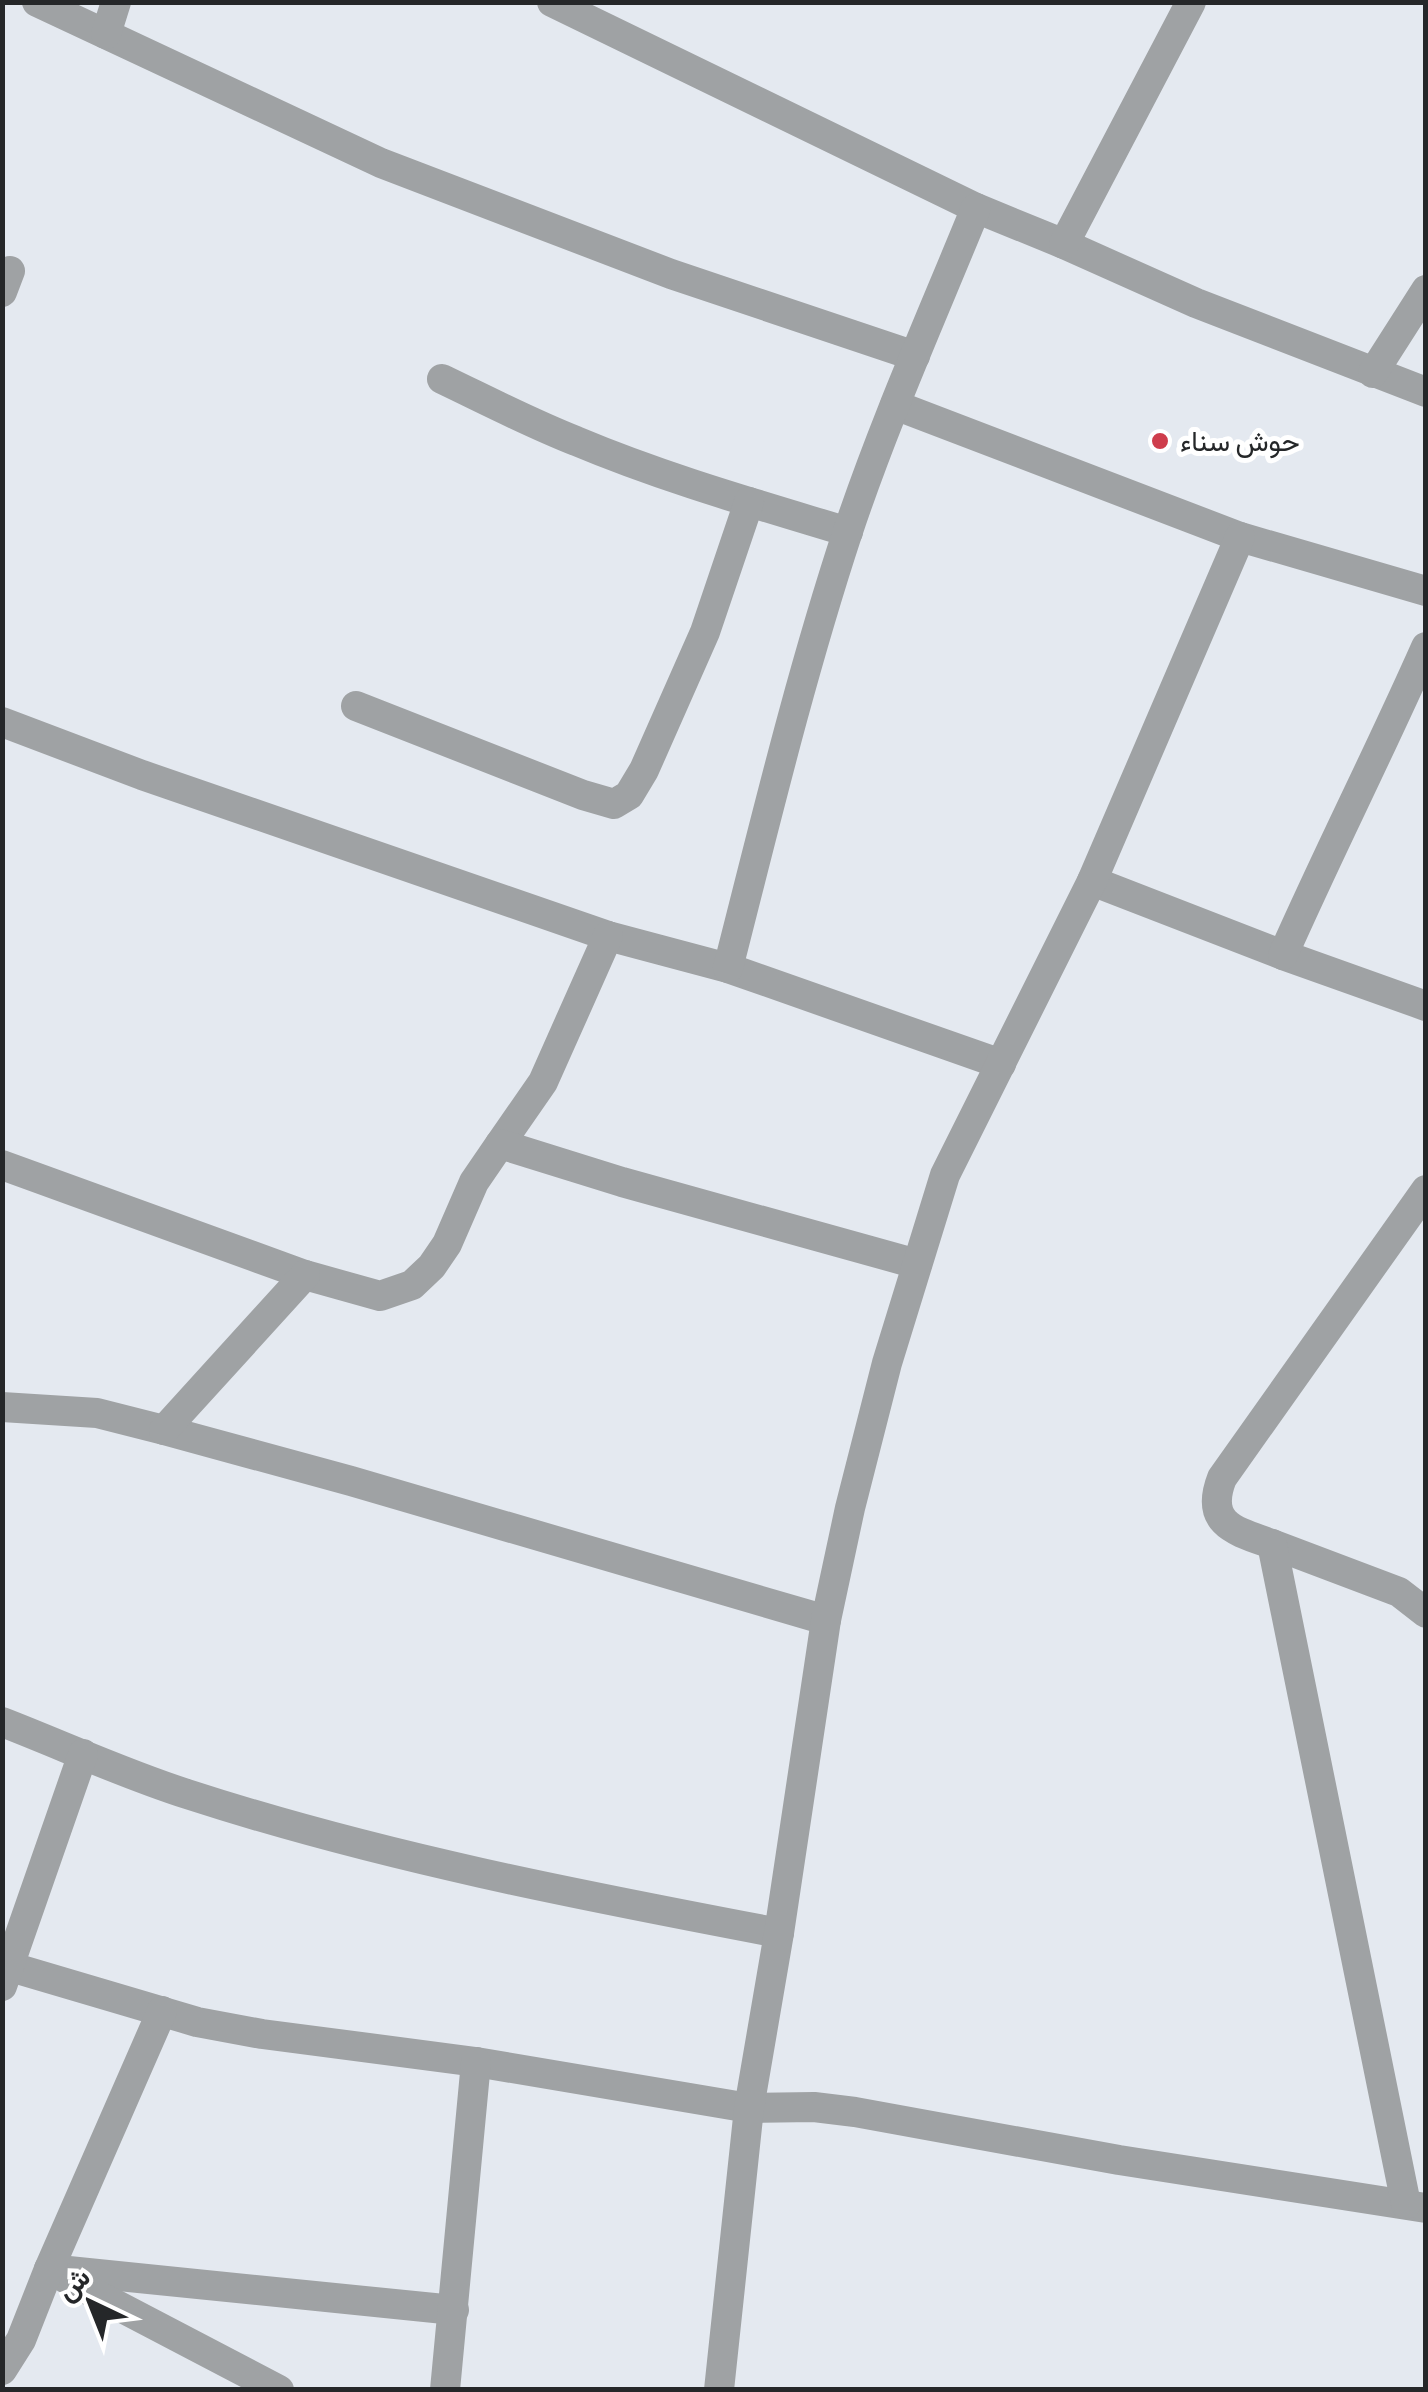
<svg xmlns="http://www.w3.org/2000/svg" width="1428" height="2392" font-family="'Crimson Pro',Vazirmatn,serif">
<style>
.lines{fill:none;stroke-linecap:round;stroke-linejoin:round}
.street{stroke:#9fa2a4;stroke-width:30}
.poi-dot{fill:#ce3d4c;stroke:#fff;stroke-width:4}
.labels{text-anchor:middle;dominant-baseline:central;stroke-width:10;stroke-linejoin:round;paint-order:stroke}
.poi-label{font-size:28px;fill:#252729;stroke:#fff;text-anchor:start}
</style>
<rect width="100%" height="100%" fill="#e4e9f0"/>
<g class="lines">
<g class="street">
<polyline points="37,2 381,163 671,274 915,356"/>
<polyline points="552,2 976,208 1064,244 1196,303 1426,392"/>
<polyline points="106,34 116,2"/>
<polyline points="1064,244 1191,2"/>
<polyline points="2,292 10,271"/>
<polyline points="1373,373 1426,290"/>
<path d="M 442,379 C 486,400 530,423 576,441 C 664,478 756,504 848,532"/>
<polyline points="895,405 1240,537 1426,591"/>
<polyline points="356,706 583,795 614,804 629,795 644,770 705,632 749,502"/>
<polyline points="2,722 142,775 608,936 728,968 1001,1064"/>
<polyline points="1092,881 1283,955 1426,1006"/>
<path d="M 1283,955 C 1329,851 1380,751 1426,647"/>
<path d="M 728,968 C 765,823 800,677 847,534 C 884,423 932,316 976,208"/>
<polyline points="500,1144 543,1082 608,936"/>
<polyline points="2,1165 305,1275 380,1296 412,1285 432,1266 447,1244 474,1182 500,1144 622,1182 917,1264"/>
<polyline points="2,1407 97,1413 164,1430 351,1481 826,1620"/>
<polyline points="164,1430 305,1275"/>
<polyline points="1272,1544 1399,1592 1426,1613"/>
<path d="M 2,1722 C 64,1746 124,1774 187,1794 C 381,1857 579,1895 779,1933"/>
<polyline points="11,1967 197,2022 262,2034 476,2062 749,2108 814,2107 855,2112 1119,2160 1426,2208"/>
<polyline points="2,1986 83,1754"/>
<path d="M 1406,2204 L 1272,1544 C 1235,1531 1204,1524 1222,1478 L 1426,1190"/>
<polyline points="49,2269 454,2310"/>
<polyline points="65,2278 279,2390"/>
<polyline points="2,2370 21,2340 49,2269 162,2011"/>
<polyline points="445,2390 476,2062"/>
<polyline points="719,2390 749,2108 779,1933 826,1620 850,1508 887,1363 945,1175 1092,881 1240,537"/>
</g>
</g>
<circle class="poi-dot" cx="1160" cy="441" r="10"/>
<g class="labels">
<g class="poi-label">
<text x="1180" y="441">حوش سناء</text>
</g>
</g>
<rect width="1428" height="2392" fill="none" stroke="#252729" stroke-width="10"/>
<g transform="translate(90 2302) rotate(317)" stroke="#ffffff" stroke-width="8" paint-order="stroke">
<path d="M0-8L18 38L0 25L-18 38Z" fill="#252729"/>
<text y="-15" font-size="28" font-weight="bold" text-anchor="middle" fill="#252729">ش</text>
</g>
</svg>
